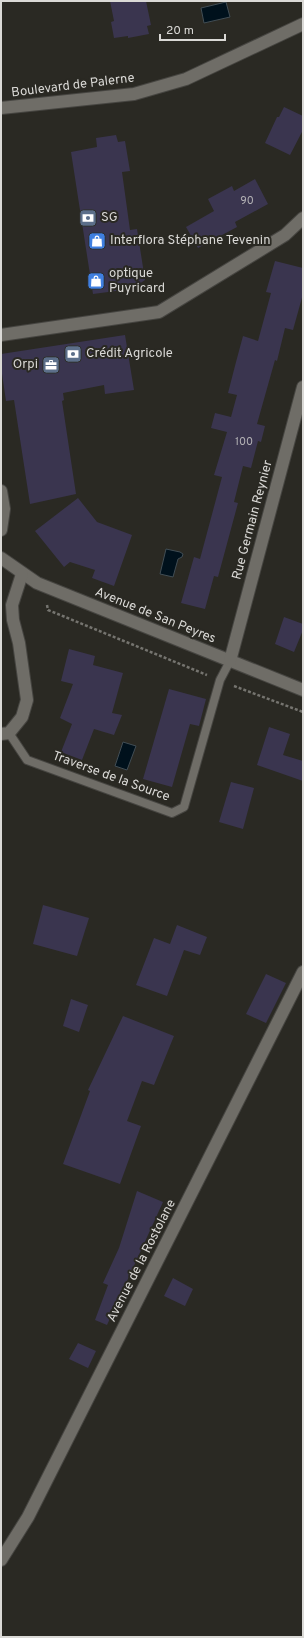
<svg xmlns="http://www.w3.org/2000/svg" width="304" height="1638" font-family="Overpass,sans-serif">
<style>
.water{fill:#00111c;stroke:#414d54}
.building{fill:#3a354f}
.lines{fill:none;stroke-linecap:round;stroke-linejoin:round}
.service-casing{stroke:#464541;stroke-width:10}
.minor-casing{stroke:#464541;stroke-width:14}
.tertiary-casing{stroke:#464541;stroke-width:14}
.path{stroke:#75746f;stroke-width:2.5;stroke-dasharray:3 2;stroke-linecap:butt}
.service{stroke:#6f6d67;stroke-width:8}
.minor{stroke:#6f6d67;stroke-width:12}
.tertiary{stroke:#6f6d67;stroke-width:12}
.labels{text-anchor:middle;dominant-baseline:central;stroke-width:4;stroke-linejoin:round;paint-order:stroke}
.number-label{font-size:11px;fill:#b2b0b4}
.street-label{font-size:13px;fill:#dad9d6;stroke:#2a2923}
.poi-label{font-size:13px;fill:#dad9d6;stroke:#2a2923;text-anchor:start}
</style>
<rect width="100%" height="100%" fill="#2a2923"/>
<g class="water">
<polygon points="226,2 230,17 204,23 201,8"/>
<polygon points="166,549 180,552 183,554 182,557 178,559 173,577 160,574"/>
<polygon points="123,742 136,746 127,770 115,766"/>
</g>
<g class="building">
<polygon points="110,1 146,1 151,25 147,26 149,34 128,38 128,36 114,38 111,22 114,21"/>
<polygon points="284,107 303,116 303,130 290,155 265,143 277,117 279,117"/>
<polygon points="116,135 118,142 125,141 130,171 122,172 130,230 137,229 145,280 139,284 139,288 93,294 71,152 97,147 96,138"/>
<polygon points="255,179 268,204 235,222 237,227 198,248 186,227 214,211 208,199 232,186 234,191"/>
<polygon points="275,261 303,268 303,294 293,330 285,328 277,361 275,360 257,424 265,426 261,442 258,441 251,468 243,466 234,502 238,503 218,577 214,576 205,609 181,603 194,557 200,559 222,477 214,475 227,432 211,428 215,413 231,417 237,395 228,393 236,362 243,336 258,341 271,293 266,292"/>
<polygon points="125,335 134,390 105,394 104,385 63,393 64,400 62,401 76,494 30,504 14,400 6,401 1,367 1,354"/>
<polygon points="78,498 97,522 132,535 114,586 92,578 95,570 70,562 64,567 35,531"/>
<polygon points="284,617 303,624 303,630 294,652 275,644"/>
<polygon points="69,649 95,656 93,665 123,673 112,713 122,715 114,735 94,729 82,760 61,752 72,724 60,718 73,684 61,681"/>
<polygon points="169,689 206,699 199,726 190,724 172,787 143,779"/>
<polygon points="269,727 290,734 283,755 303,761 303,781 257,765"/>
<polygon points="231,782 254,788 243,829 219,822"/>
<polygon points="43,905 89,918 77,956 33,944"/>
<polygon points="177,925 207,937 200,955 184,950 167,996 136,985 154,938 170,944"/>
<polygon points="266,974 286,983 266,1023 246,1014"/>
<polygon points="71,999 88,1005 79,1032 63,1026"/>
<polygon points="123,1016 174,1036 154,1085 142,1081 127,1121 141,1126 120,1184 63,1164 90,1091 88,1090"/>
<polygon points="137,1191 163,1202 107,1325 95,1320 108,1285 103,1283 119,1248"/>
<polygon points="173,1278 193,1289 185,1306 164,1296"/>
<polygon points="78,1343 96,1351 88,1368 69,1359"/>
</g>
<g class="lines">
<defs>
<polyline id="service" points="9,733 27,760 172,813 184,807 220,680 230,661"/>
<g id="minor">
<polyline points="1,335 159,312 285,235 303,218"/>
<polyline points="1,491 4,509 1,530"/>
<polyline points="1,558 37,583 303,690"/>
<polyline points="230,661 303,387"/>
<polyline points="1,734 9,733 22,717 27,700 19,643 13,620 12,605 22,574"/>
</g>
<g id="tertiary">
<polyline points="1,108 134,94 186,79 303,24"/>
<polyline points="1,1560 28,1517 303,972"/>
</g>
</defs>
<use href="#service" class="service-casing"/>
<use href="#minor" class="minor-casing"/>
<use href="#tertiary" class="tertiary-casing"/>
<g class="path">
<polyline points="47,605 48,610 207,675"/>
<polyline points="234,686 303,712"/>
</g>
<use href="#service" class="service"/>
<use href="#minor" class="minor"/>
<use href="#tertiary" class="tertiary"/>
</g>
<defs>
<symbol id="bank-square" viewBox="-11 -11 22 22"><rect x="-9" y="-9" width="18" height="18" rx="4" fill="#5c6f8a" stroke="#2a2923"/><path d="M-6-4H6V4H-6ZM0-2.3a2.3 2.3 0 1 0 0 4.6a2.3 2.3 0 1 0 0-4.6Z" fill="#fff"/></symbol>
<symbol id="shop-square" viewBox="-11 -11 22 22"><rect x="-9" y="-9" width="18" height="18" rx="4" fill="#3f7fe0" stroke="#2a2923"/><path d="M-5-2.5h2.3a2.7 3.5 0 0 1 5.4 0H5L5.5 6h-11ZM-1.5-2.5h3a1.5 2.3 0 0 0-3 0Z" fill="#fff"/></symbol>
<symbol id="office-square" viewBox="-11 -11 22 22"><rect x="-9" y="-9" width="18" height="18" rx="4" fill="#5c6f8a" stroke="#2a2923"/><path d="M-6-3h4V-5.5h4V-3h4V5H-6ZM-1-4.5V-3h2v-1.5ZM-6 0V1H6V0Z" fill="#fff"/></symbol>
</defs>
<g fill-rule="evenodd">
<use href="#bank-square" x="78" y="208" width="20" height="20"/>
<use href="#shop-square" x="87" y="231" width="20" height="20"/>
<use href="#shop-square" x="86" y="271" width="20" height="20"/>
<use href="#bank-square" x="63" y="344" width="20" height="20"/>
<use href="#office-square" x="41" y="355" width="20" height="20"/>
</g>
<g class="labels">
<g class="number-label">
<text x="247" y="201">90</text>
<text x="244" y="442">100</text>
</g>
<g class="street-label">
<text transform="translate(73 86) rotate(-7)">Boulevard de Palerne</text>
<text transform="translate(253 520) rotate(-75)">Rue Germain Reynier</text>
<text transform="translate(155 616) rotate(22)">Avenue de San Peyres</text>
<text transform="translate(111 777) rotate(20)">Traverse de la Source</text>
<text transform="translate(142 1261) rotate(-63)">Avenue de la Rostolane</text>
</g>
<g class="poi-label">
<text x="101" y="218">SG</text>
<text x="110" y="241">Interflora Stéphane Tevenin</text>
<text x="109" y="274">optique<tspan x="109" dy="15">Puyricard</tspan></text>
<text x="86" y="354">Crédit Agricole</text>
<text x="38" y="365" text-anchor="end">Orpi</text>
</g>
</g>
<rect width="304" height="1638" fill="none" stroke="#dad9d6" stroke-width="4"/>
<path d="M160 34v6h65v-6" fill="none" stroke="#dad9d6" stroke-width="2"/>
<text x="166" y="34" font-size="12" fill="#dad9d6" stroke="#2a2923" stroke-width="3" paint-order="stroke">20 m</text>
</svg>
